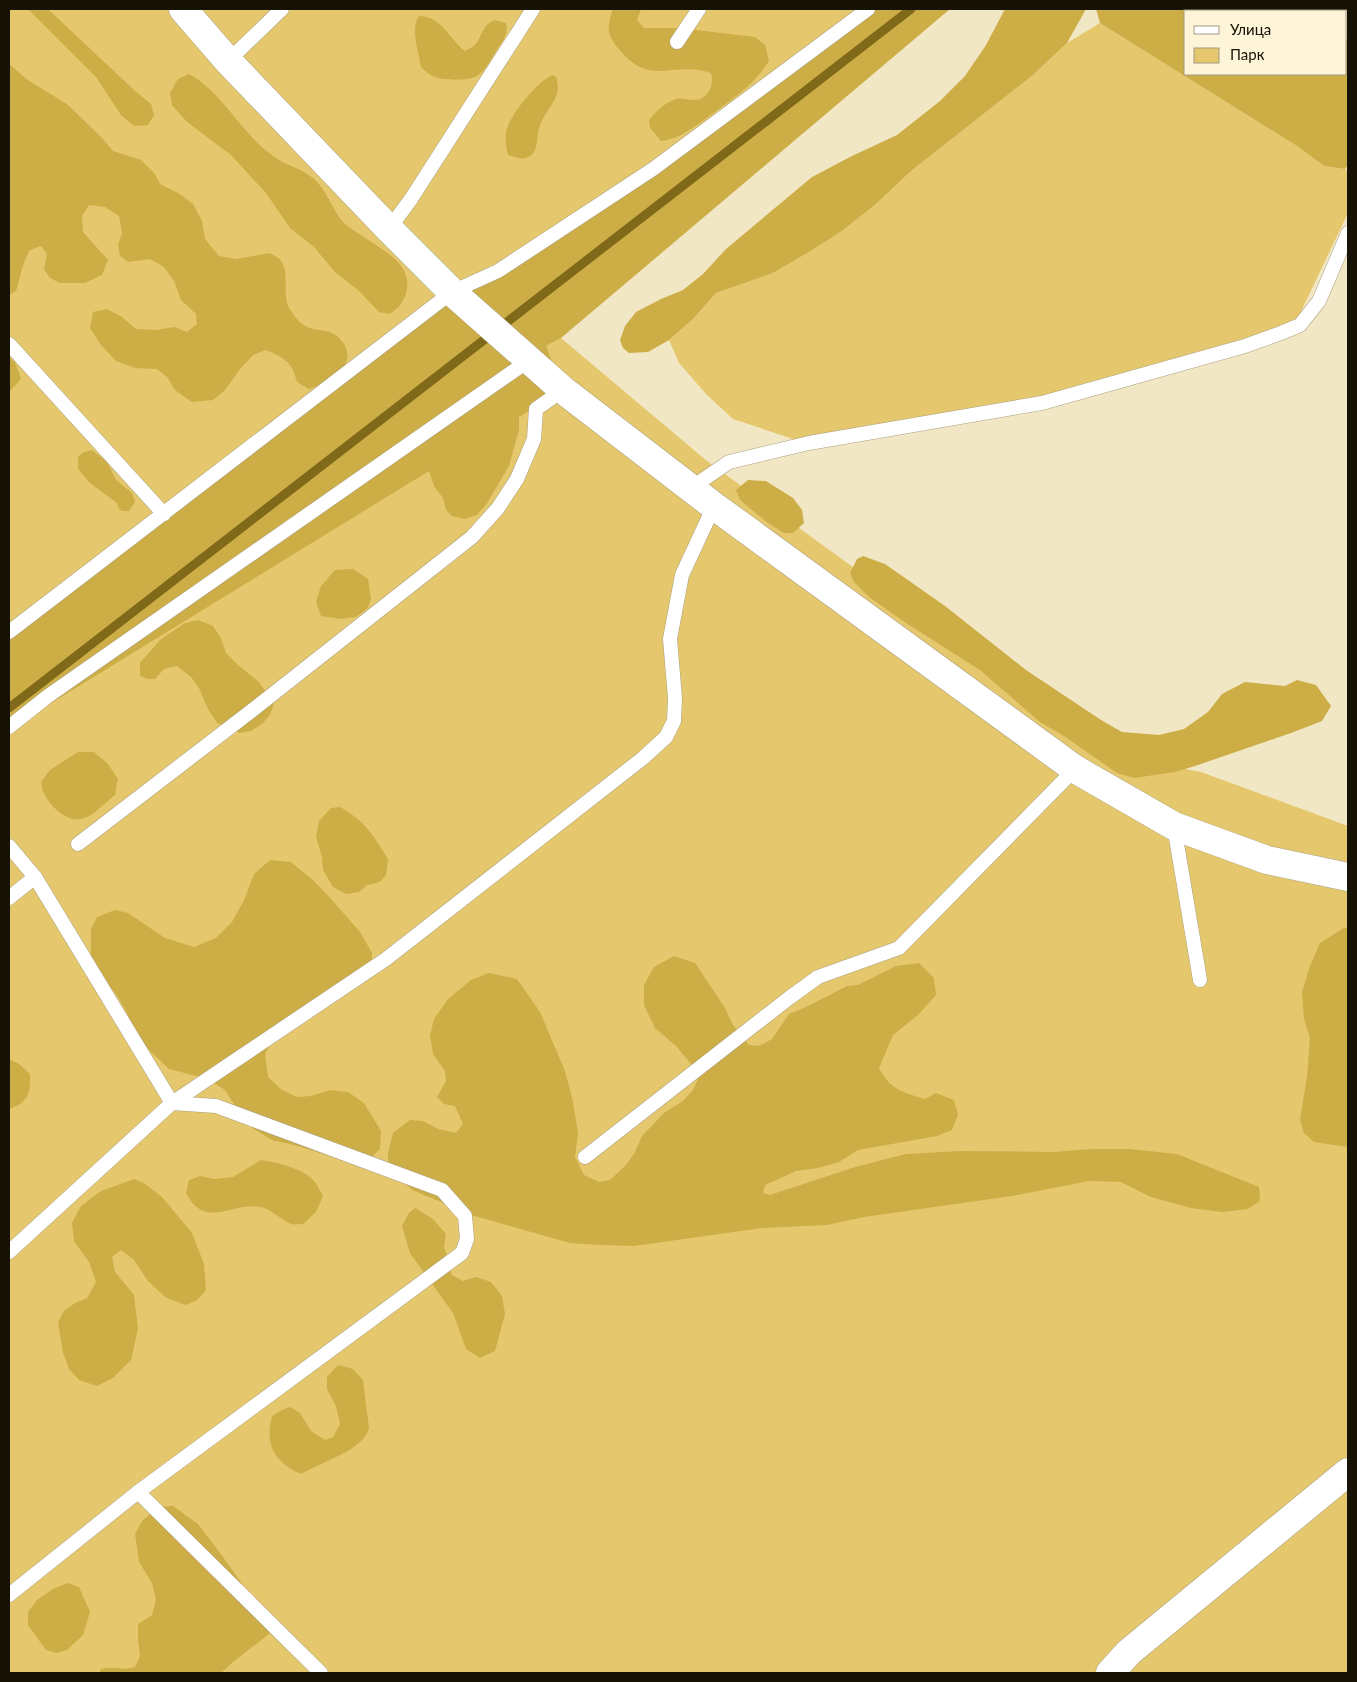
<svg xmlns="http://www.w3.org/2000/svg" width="1357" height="1682" font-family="Lato,sans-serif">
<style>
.green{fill:#e5c86d}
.forest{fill:#ccad46}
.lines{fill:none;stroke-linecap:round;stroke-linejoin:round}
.stream{stroke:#806a19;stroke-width:9}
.lane-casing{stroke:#aba07f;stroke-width:15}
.secondary-casing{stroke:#aba07f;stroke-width:29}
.lane{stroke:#fff;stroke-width:14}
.secondary{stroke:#fff;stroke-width:28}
</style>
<rect width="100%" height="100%" fill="#f2e7c4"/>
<g class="green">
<polygon points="9,9 868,9 546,346 561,338 707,461 1111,755 1201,772 1348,826 1348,1673 9,1673"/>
<polygon points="1100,23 1297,146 1324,166 1345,169 1348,173 1348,213 1296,322 1081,391 799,441 733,419 707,395 679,363 669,340 693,319 716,293 773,273 809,252 842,231 876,204 911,171 1033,75 1067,43"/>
</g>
<g class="forest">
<polygon points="28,9 48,9 135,91 151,104 154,115 148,125 134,126 121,115 96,77"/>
<path d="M 613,9 L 641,9 L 637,20 L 644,28 L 679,28 L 755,37 L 765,45 L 769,61 C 755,84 734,98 712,114 C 697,125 680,139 661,141 L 650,128 L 649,121 C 655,111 665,103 676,99 C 683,97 693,102 700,99 C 710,95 714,83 711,73 C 673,60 650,89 618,48 C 606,34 607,25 613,9 Z"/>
<polygon points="868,9 950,9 561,338 546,346 563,390 519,417 519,430 509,466 486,505 477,515 464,519 452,516 446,510 443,498 434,486 429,471 9,729 9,632 456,292 498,271"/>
<polygon points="1005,9 1086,9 1067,43 1033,75 911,171 876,204 842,231 809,252 773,273 716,293 693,319 669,340 648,352 629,353 623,348 620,340 625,326 636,312 661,299 683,290 703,274 726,249 812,177 852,156 897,135 940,101 965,76 986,45"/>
<polygon points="1096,9 1289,9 1293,11 1186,11 1186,74 1346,74 1346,39 1348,39 1348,165 1345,169 1324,166 1297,146 1100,23"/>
<path d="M 419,16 C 442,16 449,39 465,51 C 479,45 478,39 485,27 C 487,24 491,22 494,20 L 506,23 C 509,34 502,42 496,51 C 491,60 485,71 477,76 C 470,81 445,80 438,78 C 431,76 426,72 421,67 C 419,53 410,28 419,16 Z"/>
<path d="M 9,64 L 29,81 L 67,104 L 101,137 L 113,151 L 141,160 L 155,174 L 160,184 L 180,194 L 193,204 L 202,221 L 205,239 L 219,256 L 236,259 L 270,253 C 273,255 277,257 280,259 C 291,273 281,292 289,308 C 292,312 297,320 301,323 C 310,331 320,329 330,332 C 343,337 353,354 344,366 C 335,378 323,385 309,389 L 297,382 C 292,362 285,358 266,350 L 253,355 L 241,368 L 225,390 L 213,400 L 192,402 L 175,390 L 167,377 L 157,369 L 135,368 L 116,361 L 101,345 L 90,328 L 93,312 L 107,309 L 122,317 L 136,329 L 156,330 L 174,327 L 187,332 L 197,324 L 196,314 L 181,300 L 174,281 L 164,267 L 150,259 L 128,262 L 120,256 L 118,245 L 122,233 L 119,216 L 105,207 L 89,205 L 82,216 L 83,232 L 108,260 L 102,275 L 85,283 L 60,283 L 50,278 L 44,269 L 47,254 L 41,246 L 30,250 C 22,262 21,277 16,291 L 9,295 Z"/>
<path d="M 189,74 C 224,93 242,136 276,158 C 290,167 307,170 318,183 C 328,194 334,212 343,222 C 359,237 393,251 403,269 C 413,285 405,306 389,314 L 379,312 L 359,291 L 335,272 L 313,246 L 290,228 L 266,193 L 231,155 L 187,122 L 172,105 L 170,93 L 178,79 Z"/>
<path d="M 553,75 L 557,78 C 557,82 558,86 558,90 C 555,104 543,114 539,128 C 536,138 539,150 530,156 C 523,161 515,157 508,155 C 506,147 505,140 506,132 C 509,116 538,80 553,75 Z"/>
<polygon points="9,357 15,362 21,379 9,392"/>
<polygon points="92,450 107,462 116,480 132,493 135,502 129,511 122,511 119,509 117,503 90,483 78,469 78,457 84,452"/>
<polygon points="748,480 766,481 793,498 802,510 804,523 793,533 784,533 768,523 740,500 736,490"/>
<polygon points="863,556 885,564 945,606 1026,670 1101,720 1122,732 1159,735 1184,729 1208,712 1222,694 1245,682 1285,686 1297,680 1316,685 1331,706 1322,721 1291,733 1195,766 1175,772 1134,778 1117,773 1064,736 1040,722 980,670 906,623 869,597 854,582 850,573 857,559"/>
<polygon points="353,569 368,579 371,599 368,608 356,617 341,619 321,616 316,602 321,586 335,570"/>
<polygon points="198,620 213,626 221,638 226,653 239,666 259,682 274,703 270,715 262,724 251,731 240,733 217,723 208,709 199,688 191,677 177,666 164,669 155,679 148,679 140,676 140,663 160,640 185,623"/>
<path d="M 78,752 L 94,752 L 108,764 L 118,779 L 115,795 C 107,801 96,813 87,817 C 70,826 51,808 44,793 C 42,790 42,785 41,782 L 50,770 Z"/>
<path d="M 340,807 C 364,820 374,836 388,859 L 386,875 L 380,882 L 367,885 L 359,892 L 346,894 L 333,887 L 323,870 L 322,857 L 316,837 L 319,821 L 331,808 Z"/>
<polygon points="270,860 291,862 314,881 331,899 360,932 372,953 372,974 273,1039 265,1054 268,1077 282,1090 297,1097 311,1096 330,1090 348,1092 364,1103 381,1131 380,1149 366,1162 347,1161 294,1145 272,1140 254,1129 241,1115 225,1090 208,1079 169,1069 149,1050 136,1033 126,1011 116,994 100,975 91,958 91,929 97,917 115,910 128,913 165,938 194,947 216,938 232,922 244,900 254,874"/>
<polygon points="1344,928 1348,928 1348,1147 1314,1142 1304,1133 1300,1120 1307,1076 1310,1038 1304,1019 1302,992 1310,966 1320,943"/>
<path d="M 674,956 L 695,963 L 725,1008 L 733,1025 L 749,1045 L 759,1046 L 772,1039 L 789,1014 L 806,1007 L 847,986 L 858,985 L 896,966 L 919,963 L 934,978 L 936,995 L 918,1015 L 893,1035 L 879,1068 C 891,1090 902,1092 925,1099 L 936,1093 L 954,1100 L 958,1115 L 952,1130 L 937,1136 L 858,1150 L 839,1162 L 818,1168 L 796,1171 L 765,1185 L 763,1193 L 770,1195 L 855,1167 L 906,1154 L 961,1151 L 1054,1152 L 1092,1149 L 1129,1149 L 1177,1154 L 1259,1187 L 1260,1201 L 1248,1209 L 1222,1212 L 1191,1208 L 1151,1197 L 1121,1182 L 1089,1181 L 1012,1196 L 864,1217 L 827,1225 L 762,1228 L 634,1246 L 599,1245 L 570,1243 L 475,1216 L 412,1190 L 388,1167 L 388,1153 L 393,1133 L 410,1120 L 423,1121 L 438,1129 L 456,1133 L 463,1124 L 455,1106 L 444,1104 L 437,1097 L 446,1081 L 445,1071 L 433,1054 L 430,1035 L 434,1019 L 448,999 L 471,980 L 489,973 L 517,979 L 540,1012 L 565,1071 L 573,1102 L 578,1133 L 575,1157 L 584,1175 L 599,1182 L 610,1180 L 626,1165 L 634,1154 L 642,1136 L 664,1113 L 683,1101 L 693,1090 L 698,1079 L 691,1064 L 676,1046 L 655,1028 L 644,1005 L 644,985 L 654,967 Z"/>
<path d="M 9,1059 L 19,1064 L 30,1074 C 30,1094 29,1102 9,1109 Z"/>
<path d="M 261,1160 C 276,1162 305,1169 315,1182 C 318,1186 320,1191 323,1196 L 316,1212 L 303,1224 C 300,1224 295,1225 291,1224 C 282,1221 273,1210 261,1207 C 231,1201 206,1231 186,1193 L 189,1180 L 200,1176 L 214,1179 L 233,1177 Z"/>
<polygon points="134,1179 144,1183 162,1197 192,1233 204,1264 206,1290 196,1301 185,1305 165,1297 148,1281 134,1260 121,1250 112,1257 115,1272 134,1295 138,1328 131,1360 113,1378 97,1386 79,1380 69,1369 63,1353 58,1322 64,1311 75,1303 87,1298 96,1282 89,1262 74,1241 72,1223 81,1206 101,1191"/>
<polygon points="415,1208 433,1219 446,1234 444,1246 452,1275 463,1281 476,1277 491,1282 502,1296 505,1314 495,1351 480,1358 466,1349 453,1313 410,1253 402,1226 409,1213"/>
<path d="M 338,1365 L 353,1369 L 363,1380 L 369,1428 C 366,1449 319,1463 301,1474 C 275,1463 264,1444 272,1416 L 282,1410 L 290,1407 L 300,1413 L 311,1431 L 325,1440 L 333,1437 L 340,1424 L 336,1406 L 327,1389 L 327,1377 Z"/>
<path d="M 173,1506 L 198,1524 L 223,1557 L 266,1618 L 269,1634 L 233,1662 L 221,1673 L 99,1673 L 101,1669 C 113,1666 123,1671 135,1667 L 140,1656 L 138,1640 L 138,1624 L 152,1615 L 156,1600 L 152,1583 L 139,1562 L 135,1534 L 142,1521 L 158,1507 Z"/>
<polygon points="67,1583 79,1587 90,1612 83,1635 67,1650 57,1653 46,1650 28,1625 28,1612 37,1600 53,1589"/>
</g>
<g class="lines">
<polyline class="stream" points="9,708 911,9"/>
<defs>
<g id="lane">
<polyline points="677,42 699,9"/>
<polyline points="228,61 282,9"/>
<polyline points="389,229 411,199 533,9"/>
<polyline points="9,344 164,514"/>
<polyline points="691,488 729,462 809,443 1042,403 1245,346 1281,333 1300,325 1319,301 1348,233"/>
<polyline points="9,632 452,292 498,271 653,169 868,9"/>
<polyline points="9,727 48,696 528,361"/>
<polyline points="1174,826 1200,980"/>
<polyline points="78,844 259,705 472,537 498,508 517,479 534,439 536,409 563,390"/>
<polyline points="9,846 35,877 172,1103"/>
<polyline points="9,898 35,877"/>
<polyline points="585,1157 789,998 818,977 899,948 1075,769"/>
<polyline points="9,1252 172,1103 386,959 643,758 666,737 674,721 675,698 670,639 682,575 714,506"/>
<polyline points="138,1492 321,1673"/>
<polyline points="9,1595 138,1492 462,1253 467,1239 465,1216 442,1190 216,1106 172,1103"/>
</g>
<g id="secondary">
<polyline points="183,9 228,61 389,229 452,292 563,390 714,506 1075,769 1174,826 1267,860 1348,877"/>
<polyline points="1110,1673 1129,1652 1348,1472"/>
</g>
</defs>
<use href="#lane" class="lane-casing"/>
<use href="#secondary" class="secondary-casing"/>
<use href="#lane" class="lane"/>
<use href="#secondary" class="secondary"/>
</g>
<rect width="1357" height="1682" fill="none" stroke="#161206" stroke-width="20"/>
<rect x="1184" y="10" width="162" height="65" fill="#fef5d8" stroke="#a19a84"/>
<rect x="1194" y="26" width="25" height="8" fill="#ffffff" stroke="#a19a84"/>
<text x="1230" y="35" font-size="15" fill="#161206">Улица</text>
<rect x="1194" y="48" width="25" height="15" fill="#e5c86d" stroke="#a19a84"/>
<text x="1230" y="60" font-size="15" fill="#161206">Парк</text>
</svg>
